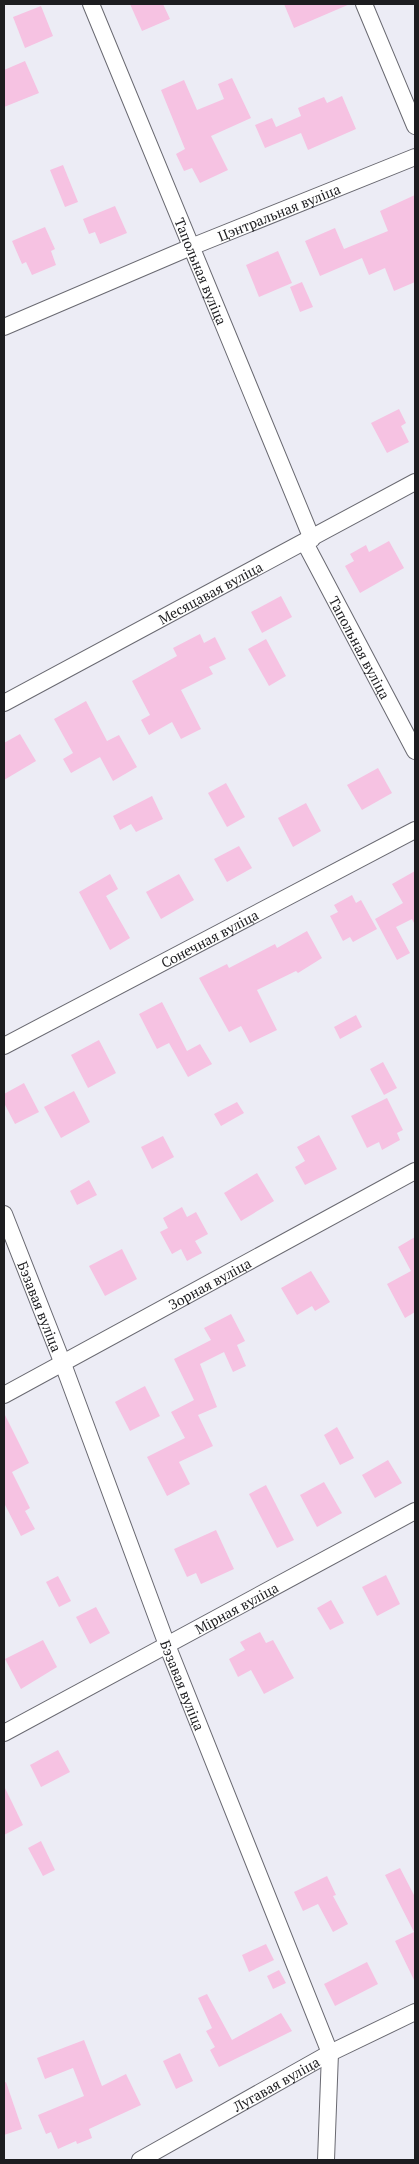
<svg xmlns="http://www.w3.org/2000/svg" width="419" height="2164" font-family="'PT Serif',serif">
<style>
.building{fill:#f6c2e2}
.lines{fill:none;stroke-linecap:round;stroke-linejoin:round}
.street-casing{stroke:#696971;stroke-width:18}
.street{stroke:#fff;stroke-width:16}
.labels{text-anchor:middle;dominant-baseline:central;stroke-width:4;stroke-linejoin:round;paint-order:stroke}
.street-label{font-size:14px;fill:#1d1d20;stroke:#ececf5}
</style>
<rect width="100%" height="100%" fill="#ececf5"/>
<g class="building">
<polygon points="130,4 163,4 170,19 142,31"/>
<polygon points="284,4 350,4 294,28"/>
<polygon points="41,6 53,36 25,48 13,17"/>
<polygon points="25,61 39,93 4,107 4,70"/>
<polygon points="232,78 251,118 211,136 228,170 200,183 192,168 184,171 176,154 185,149 161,90 184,80 197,110 224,99 218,84"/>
<polygon points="342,96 356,129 308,150 301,133 265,148 255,125 272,118 276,127 301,116 298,108 324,97 327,103"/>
<polygon points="63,165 78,202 65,207 50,170"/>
<polygon points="415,195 415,282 394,291 385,268 369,275 362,258 320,276 305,241 335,228 344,249 388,231 380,211"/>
<polygon points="115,206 127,233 100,244 95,232 89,234 83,219"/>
<polygon points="45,227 55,249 51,251 56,265 32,275 26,262 22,264 12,241"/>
<polygon points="278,251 292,283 259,297 246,265"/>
<polygon points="302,282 313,307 300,312 290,287"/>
<polygon points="399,409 406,423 401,426 409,442 387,453 371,423"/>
<polygon points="389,541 404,568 360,593 345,566 354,561 350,554 366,545 369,552"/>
<polygon points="281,596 292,617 262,633 251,612"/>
<polygon points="200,634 204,643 215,637 226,659 209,667 213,674 181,690 201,729 181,739 172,722 149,735 141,720 150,715 132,681 177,656 173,648"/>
<polygon points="266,639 286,676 269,686 248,649"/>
<polygon points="86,701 107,741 119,735 137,767 113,781 100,757 71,773 63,759 73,753 54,719"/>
<polygon points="20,734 36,761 4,780 4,743"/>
<polygon points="378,768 392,793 362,810 347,785"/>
<polygon points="226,783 245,817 227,827 208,793"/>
<polygon points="152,796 163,819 136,832 131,824 120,830 113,816"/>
<polygon points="306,803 321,831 293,847 278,818"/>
<polygon points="239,846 252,868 227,882 214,859"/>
<polygon points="415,871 415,925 412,919 396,927 410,953 397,960 375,919 403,903 392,884"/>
<polygon points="110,874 118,889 106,896 130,938 110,950 79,892"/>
<polygon points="179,874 194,900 161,919 146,892"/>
<polygon points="352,895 356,903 361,900 377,929 353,942 350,937 343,941 330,916 338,912 334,905"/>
<polygon points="307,931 322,958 298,973 296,971 257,990 277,1030 250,1043 241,1026 229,1032 199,978 227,964 229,968 275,944 277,948"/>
<polygon points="162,1002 187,1051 200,1044 212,1064 188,1077 169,1043 157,1049 139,1014"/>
<polygon points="356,1015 362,1027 340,1039 334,1027"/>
<polygon points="99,1040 116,1073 88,1088 71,1055"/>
<polygon points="383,1062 397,1088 384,1095 370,1069"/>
<polygon points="24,1083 39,1112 15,1124 4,1103 4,1094"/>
<polygon points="74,1091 90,1122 61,1138 44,1107"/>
<polygon points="387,1098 403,1130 397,1133 400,1140 382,1150 379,1142 367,1148 351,1116"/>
<polygon points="237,1102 244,1113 221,1126 214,1114"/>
<polygon points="319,1135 337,1169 305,1185 295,1167 305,1161 297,1147"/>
<polygon points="163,1136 174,1157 152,1169 141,1147"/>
<polygon points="257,1173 274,1201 241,1221 224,1193"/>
<polygon points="89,1180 97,1195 77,1205 70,1191"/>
<polygon points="182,1207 187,1217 196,1212 208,1234 195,1241 202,1253 187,1261 181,1249 172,1254 160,1232 168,1228 163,1218"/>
<polygon points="415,1237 415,1312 405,1318 387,1284 411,1271 398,1247"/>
<polygon points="122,1249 137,1279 105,1296 89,1266"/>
<polygon points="311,1271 330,1302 315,1311 312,1306 297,1315 281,1288"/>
<polygon points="231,1314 245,1341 237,1345 246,1366 233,1372 224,1352 200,1364 217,1407 198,1415 213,1446 179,1462 190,1484 167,1496 147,1457 185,1438 171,1412 194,1400 174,1359 211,1340 204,1328"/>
<polygon points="145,1386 160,1416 130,1431 115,1402"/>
<polygon points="4,1413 29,1463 12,1472 30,1508 25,1511 35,1529 21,1536 4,1503"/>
<polygon points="337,1427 354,1458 340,1465 324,1435"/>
<polygon points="388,1460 402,1483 375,1498 362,1475"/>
<polygon points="324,1482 342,1513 317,1527 300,1495"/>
<polygon points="266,1485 294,1540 277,1548 249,1494"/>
<polygon points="216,1530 234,1569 201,1584 196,1573 187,1577 174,1549"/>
<polygon points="386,1575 400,1604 377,1616 362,1587"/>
<polygon points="58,1576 71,1601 59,1607 46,1582"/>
<polygon points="331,1600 344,1623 330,1630 317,1608"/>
<polygon points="96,1607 110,1633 90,1644 76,1617"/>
<polygon points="260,1632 266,1643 273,1640 294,1678 264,1694 251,1670 238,1677 229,1659 245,1650 240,1642"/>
<polygon points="43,1640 57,1667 21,1689 5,1659"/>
<polygon points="58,1750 70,1772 41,1787 30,1765"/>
<polygon points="4,1786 23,1825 4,1835"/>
<polygon points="41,1841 55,1870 43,1876 28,1848"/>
<polygon points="400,1868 415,1897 415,1982 395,1941 414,1932 385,1875"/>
<polygon points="327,1876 336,1895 333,1896 348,1924 333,1932 318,1904 303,1911 294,1892"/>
<polygon points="266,1944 274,1960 249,1972 242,1955"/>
<polygon points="367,1962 378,1984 335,2006 324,1984"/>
<polygon points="279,1970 286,1983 273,1989 267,1976"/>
<polygon points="207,1994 232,2040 281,2013 292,2031 219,2067 210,2050 215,2047 206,2031 212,2028 198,1998"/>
<polygon points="84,2040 102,2086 126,2074 141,2105 89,2129 92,2138 77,2144 76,2141 58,2149 51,2132 46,2134 38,2115 84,2096 73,2068 45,2079 37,2058"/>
<polygon points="180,2053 193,2081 176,2089 163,2061"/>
<polygon points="6,2082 22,2129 4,2135 4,2083"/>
</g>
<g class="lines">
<defs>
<g id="street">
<path id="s1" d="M 91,4 L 312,539"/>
<polyline points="364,4 415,126"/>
<path id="s2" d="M 4,327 L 191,247 L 415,157"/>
<path id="s3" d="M 305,543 L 415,751"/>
<path id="s4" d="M 4,703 L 415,482"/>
<path id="s5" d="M 4,1046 L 415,830"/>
<path id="s6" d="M 4,1214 L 63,1364 L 167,1645 L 330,2053 L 326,2160"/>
<path id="s7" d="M 4,1395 L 415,1171"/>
<path id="s8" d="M 4,1733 L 415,1511"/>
<path id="s9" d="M 140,2160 L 330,2053 L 415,2012"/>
</g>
</defs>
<use href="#street" class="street-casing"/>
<use href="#street" class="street"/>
</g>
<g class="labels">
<g class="street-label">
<text stroke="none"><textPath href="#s2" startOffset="298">Цэнтральная вуліца</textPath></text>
<text stroke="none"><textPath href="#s1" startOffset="289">Тапольная вуліца</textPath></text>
<text stroke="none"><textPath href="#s4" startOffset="234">Месяцавая вуліца</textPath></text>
<text stroke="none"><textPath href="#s3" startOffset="118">Тапольная вуліца</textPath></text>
<text stroke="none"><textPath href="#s5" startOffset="232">Сонечная вуліца</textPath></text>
<text stroke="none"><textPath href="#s7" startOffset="234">Зорная вуліца</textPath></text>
<text stroke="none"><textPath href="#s6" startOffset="99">Бэзавая вуліца</textPath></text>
<text stroke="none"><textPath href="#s8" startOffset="264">Мірная вуліца</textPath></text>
<text stroke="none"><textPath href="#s6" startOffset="504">Бэзавая вуліца</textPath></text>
<text stroke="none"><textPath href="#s9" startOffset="156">Лугавая вуліца</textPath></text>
</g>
</g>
<rect width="419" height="2164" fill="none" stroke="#1d1d20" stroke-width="10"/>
</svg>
